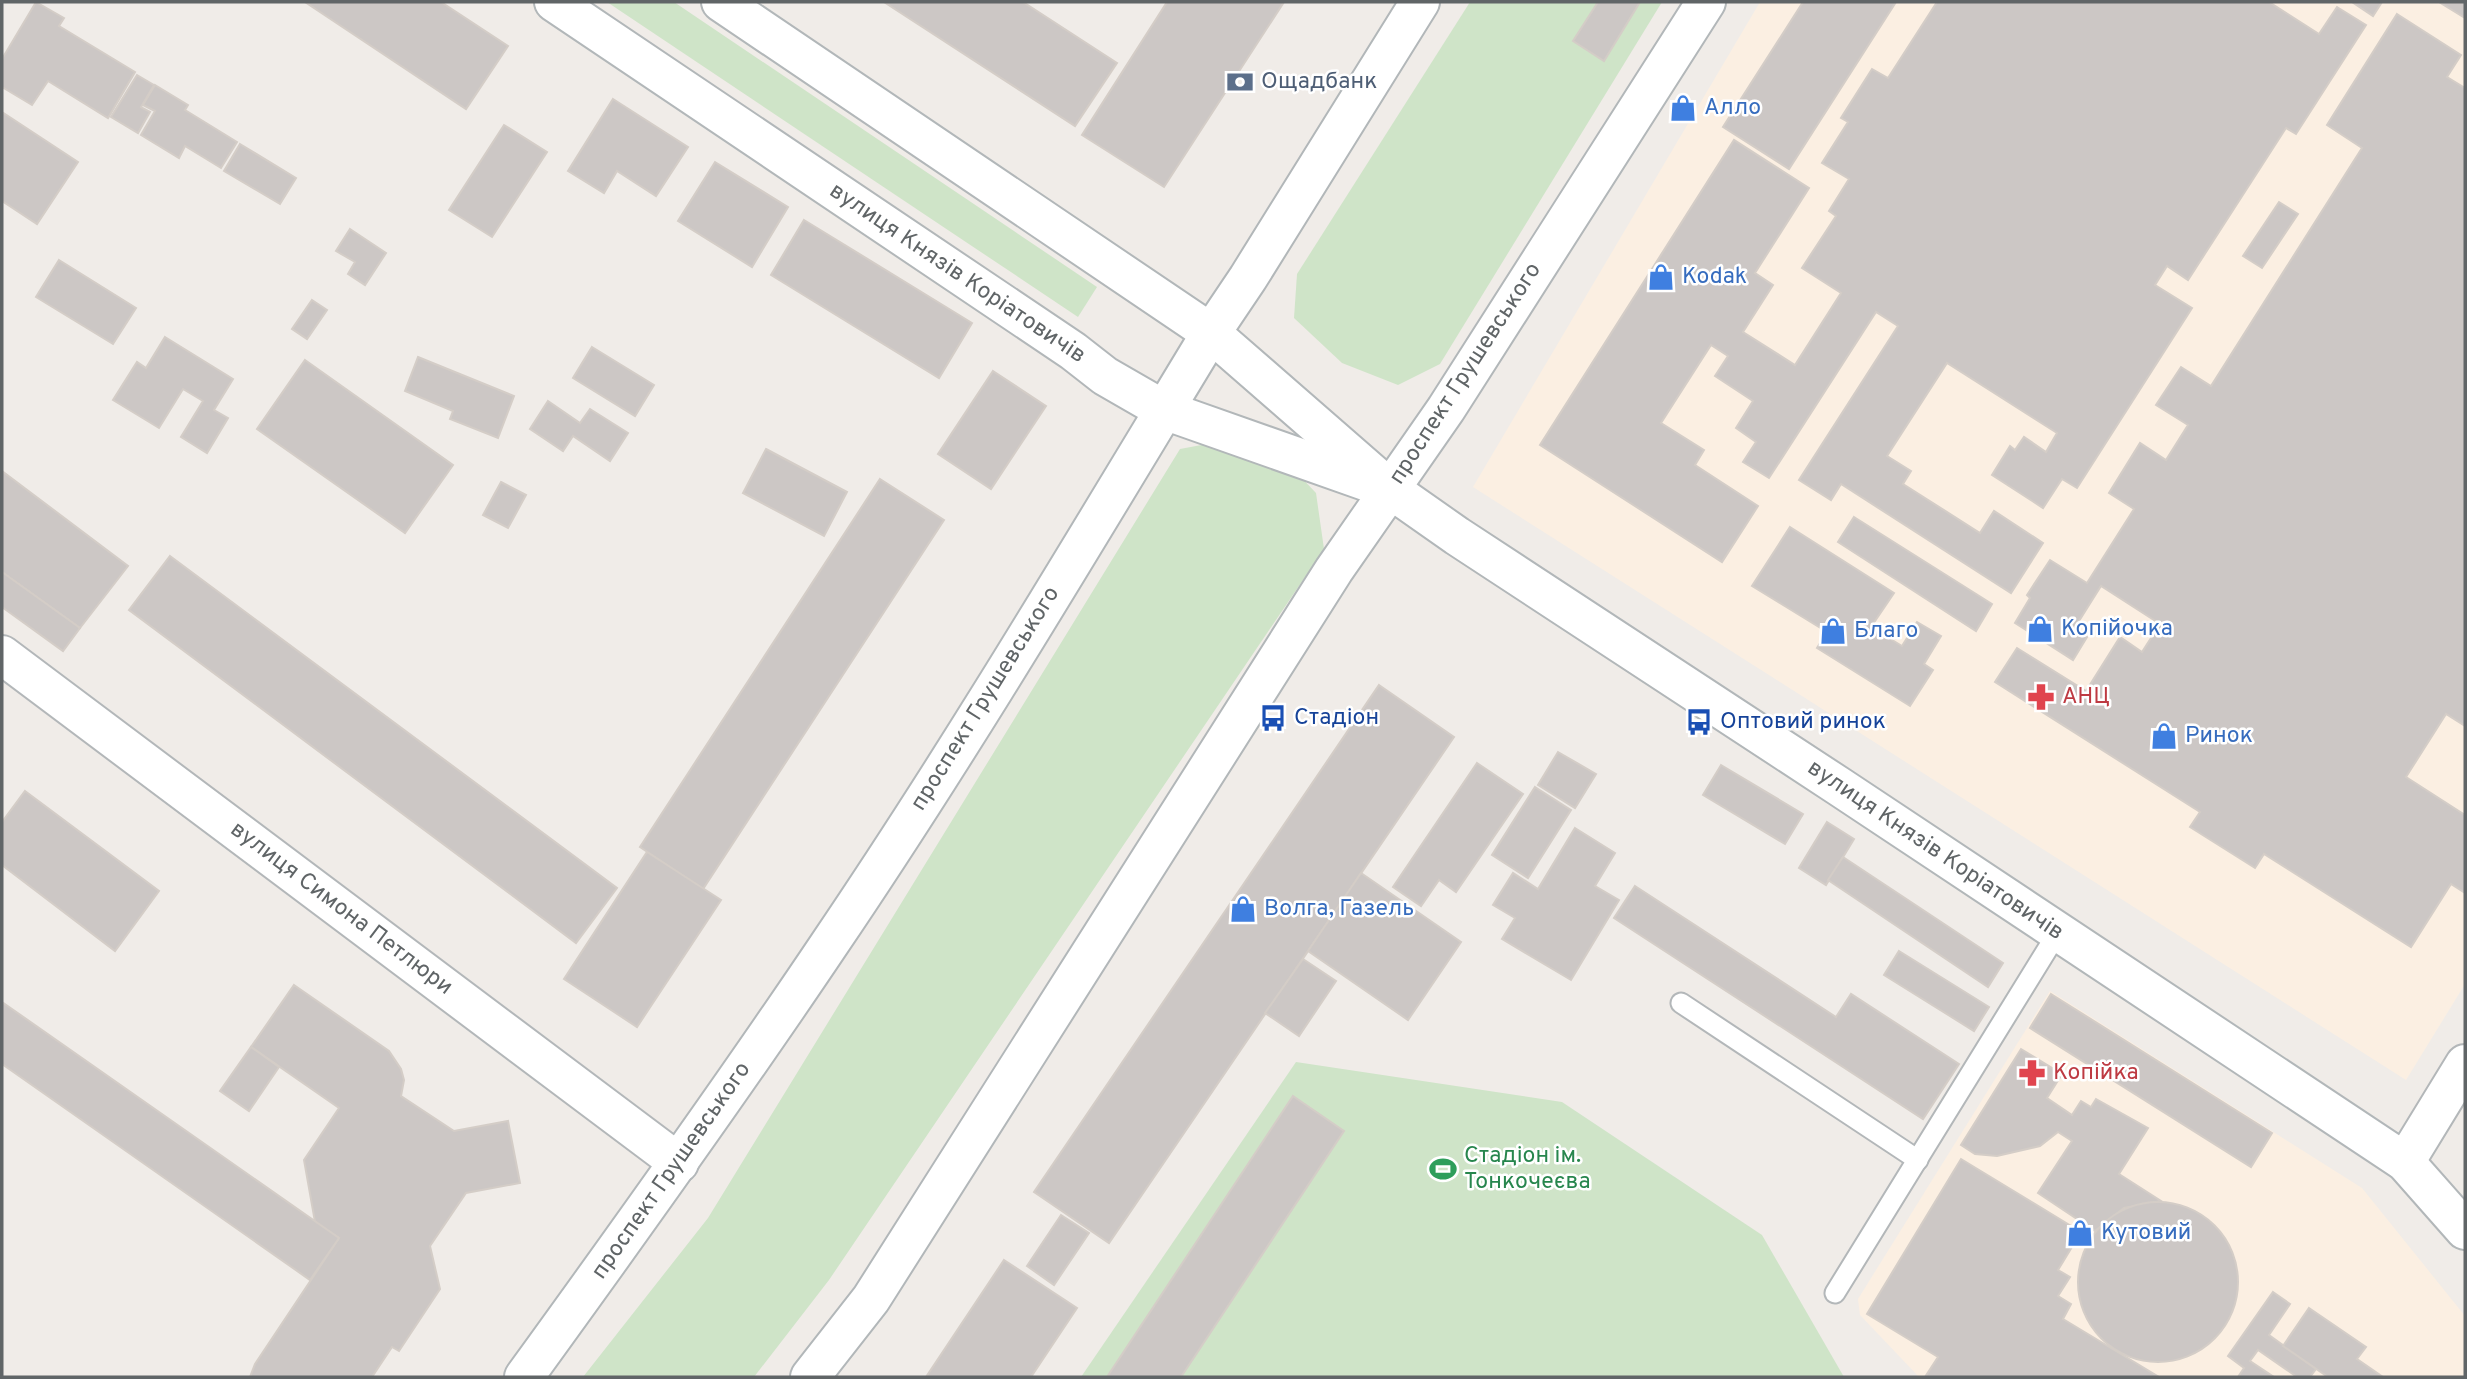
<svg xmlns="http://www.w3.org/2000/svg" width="2467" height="1379" font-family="Overpass,sans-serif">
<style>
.commercial{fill:#fbefe2}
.green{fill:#cfe4c8}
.building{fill:#ccc7c5;stroke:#d4cdc7;stroke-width:2}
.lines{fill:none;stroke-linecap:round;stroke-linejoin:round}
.service-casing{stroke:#b3b7b9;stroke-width:23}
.minor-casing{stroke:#b3b7b9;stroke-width:42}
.secondary-casing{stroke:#b2b7b9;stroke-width:42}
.service{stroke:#fff;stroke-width:19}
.minor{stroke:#fff;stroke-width:38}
.secondary{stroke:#fff;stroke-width:38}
.labels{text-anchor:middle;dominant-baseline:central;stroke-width:5;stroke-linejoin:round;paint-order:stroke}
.service-label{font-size:23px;fill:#4e5e75;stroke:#fff;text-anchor:start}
.shop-label{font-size:23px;fill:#366cbe;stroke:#fff;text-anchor:start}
.street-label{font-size:23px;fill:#606567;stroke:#fff}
.health-label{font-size:23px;fill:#be3a42;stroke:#fff;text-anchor:start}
.transit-label{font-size:23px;fill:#164399;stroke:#fff;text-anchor:start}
.leisure-label{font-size:23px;fill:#27864d;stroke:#fff;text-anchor:start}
</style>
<rect width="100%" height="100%" fill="#f0ece8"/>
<g class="commercial">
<polygon points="1760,2 2465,2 2465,984 2406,1080 1473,487"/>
<polygon points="2050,991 2362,1188 2465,1316 2465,1377 1919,1377 1860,1315 1858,1299"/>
</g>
<g class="green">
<polygon points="607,2 674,2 1097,287 1078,317"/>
<polygon points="1470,2 1662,2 1440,364 1398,385 1342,363 1294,318 1297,274"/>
<polygon points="1228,440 1279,454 1316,493 1324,549 829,1280 754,1377 583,1377 708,1218 1180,449"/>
<polygon points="1296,1062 1562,1102 1762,1235 1844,1377 1081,1377"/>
</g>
<g class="building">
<polygon points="36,2 64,18 59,26 135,72 108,118 48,81 32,105 2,87 2,59"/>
<polygon points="305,2 441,2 508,46 466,109"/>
<polygon points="884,2 1023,2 1117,63 1075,126"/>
<polygon points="1167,2 1284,2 1164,187 1082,135"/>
<polygon points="1598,2 1640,2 1604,61 1573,41"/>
<polygon points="1803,2 1896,2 1789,169 1723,127"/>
<polygon points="1937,2 2269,2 2319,34 2337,7 2366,25 2296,134 2286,128 2188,280 2167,266 2155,285 2192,308 2077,488 2062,479 2043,508 1992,475 2010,446 2015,450 2024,437 2046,452 2057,433 1947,363 1887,456 1911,471 1903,484 1980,533 1994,511 2043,543 2011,593 1841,484 1831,500 1799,480 1898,326 1876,312 1769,478 1743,462 1756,442 1736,428 1753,401 1715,376 1728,356 1711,345 1661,423 1704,450 1695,465 1758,506 1722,562 1540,445 1734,140 1809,188 1755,273 1773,285 1743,332 1795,365 1841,293 1802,268 1836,216 1829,211 1849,179 1822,163 1848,122 1841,118 1872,69 1888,78"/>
<polygon points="2352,2 2382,2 2373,16"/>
<polygon points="2439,2 2465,2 2465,18"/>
<polygon points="2397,14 2461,55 2447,77 2465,88 2465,726 2446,714 2406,777 2465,815 2465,893 2451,884 2411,947 2264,854 2255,868 2190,827 2200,812 1995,682 2017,648 2086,691 2120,637 2142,652 2160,624 2101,586 2074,629 2087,637 2073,660 2015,623 2030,598 2027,595 2050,560 2087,583 2134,509 2109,493 2140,443 2166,460 2188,425 2156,405 2181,367 2211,386 2362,148 2327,125"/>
<polygon points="137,75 154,85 141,107 150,112 138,133 111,117"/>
<polygon points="155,85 188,105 185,110 237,142 221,168 185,146 179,158 141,135 155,111 143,105"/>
<polygon points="613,99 688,147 656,196 617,171 604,193 568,171"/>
<polygon points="2,112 78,162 37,224 2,201"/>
<polygon points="504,125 547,152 492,237 449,210"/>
<polygon points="240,144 296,178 280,204 224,171"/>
<polygon points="715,162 788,207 752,267 678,221"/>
<polygon points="2279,202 2298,214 2262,268 2243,256"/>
<polygon points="804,220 972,323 939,378 771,275"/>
<polygon points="350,229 386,253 365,285 348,274 355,262 336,251"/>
<polygon points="59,260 136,308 113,344 36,297"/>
<polygon points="312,300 327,310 307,339 292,329"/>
<polygon points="165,337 233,379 214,410 228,418 207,453 181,437 203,401 183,389 159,428 113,400 137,362 146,368"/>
<polygon points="592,347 654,385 635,416 573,378"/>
<polygon points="418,357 514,396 498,438 450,419 453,411 405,391"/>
<polygon points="305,360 453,465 405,533 257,429"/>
<polygon points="993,371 1046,406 991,489 938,454"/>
<polygon points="548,401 580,423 590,409 628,433 610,461 573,436 563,451 530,429"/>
<polygon points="766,449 847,492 824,536 743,493"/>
<polygon points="2,471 128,566 80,628 2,572"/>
<polygon points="880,479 944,520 703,889 640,847"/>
<polygon points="501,482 526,495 508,528 483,515"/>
<polygon points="1854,517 1992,604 1976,631 1838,542"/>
<polygon points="1790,527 1894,593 1871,627 1902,646 1917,622 1941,636 1924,664 1933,670 1910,706 1817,648 1827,632 1752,586"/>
<polygon points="170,556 617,888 576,943 129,610"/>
<polygon points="2,572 80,628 63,651 2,607"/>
<polygon points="1379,685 1454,737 1109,1243 1034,1192"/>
<polygon points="1558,752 1596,774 1575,808 1538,785"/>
<polygon points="1477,763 1523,794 1456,892 1439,880 1421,906 1393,887"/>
<polygon points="1721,765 1803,814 1785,844 1703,795"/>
<polygon points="1535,787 1571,810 1528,878 1492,855"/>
<polygon points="25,791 159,891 115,951 2,865 2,822"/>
<polygon points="1827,822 1854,839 1826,885 1799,868"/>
<polygon points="1575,828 1615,853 1595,886 1619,900 1571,980 1502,939 1515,918 1493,905 1513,873 1538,889"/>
<polygon points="647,852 721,900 637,1027 564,979"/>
<polygon points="1843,857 2003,963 1988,987 1828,880"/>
<polygon points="1361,873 1461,942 1408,1020 1308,951"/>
<polygon points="1635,886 1836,1017 1851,994 1959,1064 1923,1119 1614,918"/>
<polygon points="1899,951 1989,1007 1974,1031 1884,975"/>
<polygon points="1303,959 1336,981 1299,1036 1265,1013"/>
<polygon points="294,985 389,1051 401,1069 404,1080 401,1096 454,1131 508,1121 520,1183 466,1193 430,1246 440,1289 399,1351 392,1347 372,1377 250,1377 255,1364 339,1238 315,1222 304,1160 339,1108 251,1047"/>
<polygon points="2051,994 2272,1133 2251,1167 2030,1028"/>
<polygon points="2,1002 339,1238 310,1280 2,1064"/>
<polygon points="251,1047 279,1067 249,1111 220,1091"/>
<polygon points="2021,1049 2062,1074 2047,1098 2072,1115 2081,1101 2091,1107 2096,1099 2148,1128 2119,1174 2161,1201 2124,1208 2095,1231 2038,1193 2072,1141 2058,1132 2040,1146 1997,1156 1975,1154 1961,1145"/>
<polygon points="1293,1096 1344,1131 1181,1377 1107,1377"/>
<polygon points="1961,1159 2081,1232 2058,1270 2070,1277 2058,1296 2071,1304 2063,1319 2159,1377 1925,1377 1938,1357 1867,1314"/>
<circle cx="2158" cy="1282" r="80"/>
<polygon points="1061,1215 1089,1233 1054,1285 1027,1266"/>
<polygon points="1004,1260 1077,1308 1031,1377 926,1377"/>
<polygon points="2273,1292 2290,1304 2269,1335 2316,1369 2310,1377 2297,1377 2258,1350 2250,1361 2274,1377 2238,1377 2244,1368 2228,1356"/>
<polygon points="2309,1308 2366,1347 2357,1359 2383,1377 2328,1377 2283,1346"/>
</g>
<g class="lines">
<defs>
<g id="service">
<polyline points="1681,1003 1918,1160"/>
<polyline points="1835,1293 2058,932"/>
</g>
<g id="minor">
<polyline points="2,655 679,1163"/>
<polyline points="2405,1162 2465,1064"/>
</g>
<g id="secondary">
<polyline points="554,2 1073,351 1105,376 1164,410 1371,483"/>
<polyline points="721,2 1211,333 1390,489 1457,536 1840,787 2405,1162 2465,1230"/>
<path d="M 524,1377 C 627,1235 730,1092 828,946 C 963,747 1086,539 1211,333 L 1248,278 L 1420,2"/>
<polyline points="810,1377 871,1299 1334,570 1446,409 1706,2"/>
</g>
</defs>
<use href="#service" class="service-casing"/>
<use href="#minor" class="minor-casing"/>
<use href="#secondary" class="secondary-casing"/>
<use href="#service" class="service"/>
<use href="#minor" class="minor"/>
<use href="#secondary" class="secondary"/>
</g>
<defs>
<symbol id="bank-bare" viewBox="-9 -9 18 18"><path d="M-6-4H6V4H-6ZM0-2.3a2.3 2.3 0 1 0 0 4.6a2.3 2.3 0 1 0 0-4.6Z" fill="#5c6f8a" stroke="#fff" stroke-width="2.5" paint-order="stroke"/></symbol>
<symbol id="shop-bare" viewBox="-9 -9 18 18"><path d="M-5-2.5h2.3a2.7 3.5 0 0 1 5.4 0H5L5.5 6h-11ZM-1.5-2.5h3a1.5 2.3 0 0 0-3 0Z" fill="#3f7fe0" stroke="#fff" stroke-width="2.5" paint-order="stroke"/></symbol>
<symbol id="pharmacy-bare" viewBox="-9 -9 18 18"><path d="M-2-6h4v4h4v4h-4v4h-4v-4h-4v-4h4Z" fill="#e0444e" stroke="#fff" stroke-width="2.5" paint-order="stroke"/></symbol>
<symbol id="bus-bare" viewBox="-9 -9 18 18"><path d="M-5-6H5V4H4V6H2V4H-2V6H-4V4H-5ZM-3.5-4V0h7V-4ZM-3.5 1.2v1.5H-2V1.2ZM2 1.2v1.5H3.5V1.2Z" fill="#1a4fb4" stroke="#fff" stroke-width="2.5" paint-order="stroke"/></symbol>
<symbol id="stadium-bare" viewBox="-9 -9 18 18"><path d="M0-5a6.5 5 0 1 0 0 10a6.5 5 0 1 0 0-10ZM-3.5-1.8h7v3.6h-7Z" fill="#2e9e5b" stroke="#fff" stroke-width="2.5" paint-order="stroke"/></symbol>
</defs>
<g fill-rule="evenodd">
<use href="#bank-bare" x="1221" y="63" width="38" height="38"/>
<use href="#shop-bare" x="1664" y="89" width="38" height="38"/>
<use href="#shop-bare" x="1642" y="258" width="38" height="38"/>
<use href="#shop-bare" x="2021" y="610" width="38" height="38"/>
<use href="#shop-bare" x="1814" y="612" width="38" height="38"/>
<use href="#pharmacy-bare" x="2022" y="678" width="38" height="38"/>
<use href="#bus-bare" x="1254" y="699" width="38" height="38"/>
<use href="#bus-bare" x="1680" y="703" width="38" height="38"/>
<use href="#shop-bare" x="2145" y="717" width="38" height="38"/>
<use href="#shop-bare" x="1224" y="890" width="38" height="38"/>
<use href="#pharmacy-bare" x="2013" y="1054" width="38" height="38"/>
<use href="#stadium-bare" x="1424" y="1150" width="38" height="38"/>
<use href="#shop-bare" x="2061" y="1214" width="38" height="38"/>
</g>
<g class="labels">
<g class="service-label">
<text x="1261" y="82">Ощадбанк</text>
</g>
<g class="shop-label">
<text x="1704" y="108">Алло</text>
<text x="1682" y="277">Kodak</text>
<text x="2061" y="629">Копійочка</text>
<text x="1854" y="631">Благо</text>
<text x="2185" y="736">Ринок</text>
<text x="1264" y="909">Волга, Газель</text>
<text x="2101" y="1233">Кутовий</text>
</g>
<g class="street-label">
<text transform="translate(957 274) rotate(34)">вулиця Князів Коріатовичів</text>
<text transform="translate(1466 374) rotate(-57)">проспект Грушевського</text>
<text transform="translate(986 699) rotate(-58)">проспект Грушевського</text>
<text transform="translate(1935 851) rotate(34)">вулиця Князів Коріатовичів</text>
<text transform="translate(341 909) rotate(37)">вулиця Симона Петлюри</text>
<text transform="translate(672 1171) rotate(-55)">проспект Грушевського</text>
</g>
<g class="health-label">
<text x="2062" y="697">АНЦ</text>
<text x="2053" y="1073">Копійка</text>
</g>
<g class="transit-label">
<text x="1294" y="718">Стадіон</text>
<text x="1720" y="722">Оптовий ринок</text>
</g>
<g class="leisure-label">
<text x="1464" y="1156">Стадіон ім.<tspan x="1464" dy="26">Тонкочеєва</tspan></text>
</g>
</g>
<rect width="2467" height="1379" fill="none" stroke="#606567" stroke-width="7"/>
</svg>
